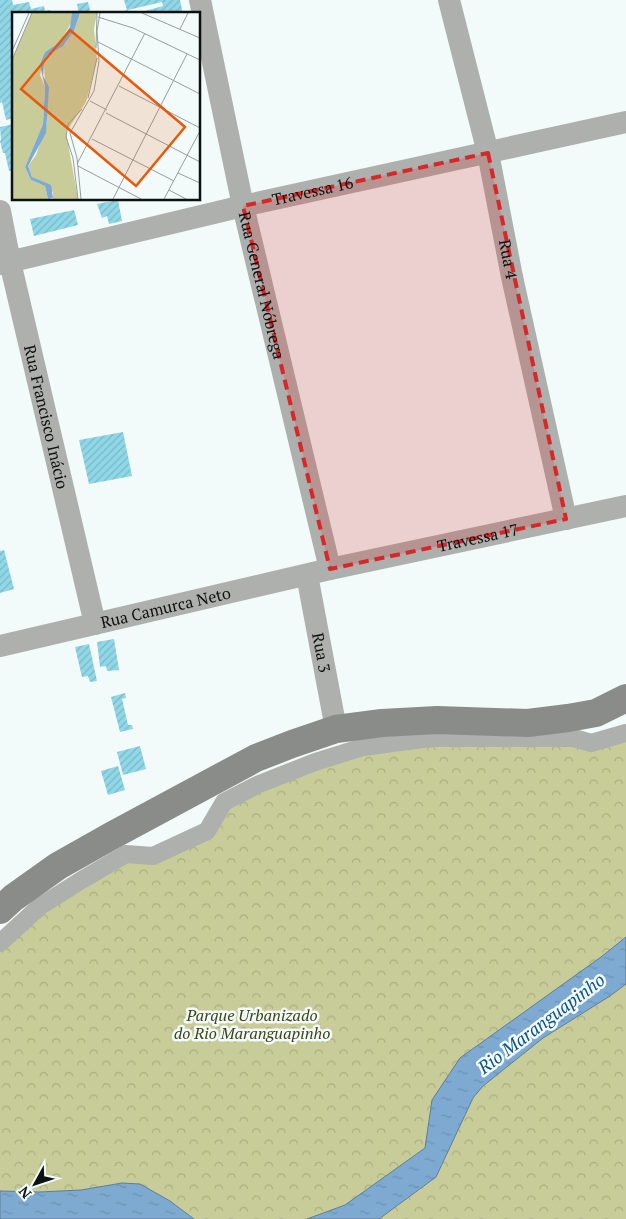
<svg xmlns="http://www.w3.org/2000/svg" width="626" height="1219" font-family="'PT Serif',serif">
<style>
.park{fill:url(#park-crowns)}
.water{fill:url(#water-ripples);stroke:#5c7c97}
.building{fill:url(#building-hatch)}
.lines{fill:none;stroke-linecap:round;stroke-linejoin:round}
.pedestrian{stroke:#adb0ad;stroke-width:18}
.minor{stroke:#adb0ad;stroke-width:22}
.secondary{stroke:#898c89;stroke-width:28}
.marked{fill:#d62828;fill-opacity:0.2;stroke:#d62828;stroke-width:4;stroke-dasharray:10 6;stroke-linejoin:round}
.labels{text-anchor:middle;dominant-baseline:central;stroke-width:5;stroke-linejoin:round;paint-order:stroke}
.street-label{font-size:16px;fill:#0e1111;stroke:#f2fbf9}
.park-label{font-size:16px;font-style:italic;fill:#3e4116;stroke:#f2fbf9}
.water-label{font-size:18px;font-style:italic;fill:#0a5183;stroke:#f2fbf9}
.inset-road{fill:none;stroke:#979d9c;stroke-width:1}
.view{fill:#e8590c;fill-opacity:0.15;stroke:#e8590c;stroke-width:2.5}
.inset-edge{fill:none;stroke:#0e1111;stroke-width:2.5}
</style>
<defs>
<pattern id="park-crowns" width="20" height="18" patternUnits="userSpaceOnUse" patternTransform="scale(1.25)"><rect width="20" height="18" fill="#c7cc99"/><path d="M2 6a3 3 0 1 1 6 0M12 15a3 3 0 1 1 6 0" fill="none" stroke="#aaae83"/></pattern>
<pattern id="water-ripples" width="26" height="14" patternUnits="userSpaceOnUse" patternTransform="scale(1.25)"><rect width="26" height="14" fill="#7eaad1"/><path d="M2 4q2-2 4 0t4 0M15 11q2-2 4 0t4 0" fill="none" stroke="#6c91b2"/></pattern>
<pattern id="building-hatch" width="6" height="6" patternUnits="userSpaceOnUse" patternTransform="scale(1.25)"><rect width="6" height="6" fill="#90d7e7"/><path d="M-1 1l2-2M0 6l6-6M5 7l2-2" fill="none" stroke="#7bb8c5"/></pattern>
</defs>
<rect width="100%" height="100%" fill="#f2fbf9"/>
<g class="park">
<polygon points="626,733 626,937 432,1100 425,1148 345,1205 307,1219 194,1219 170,1201 122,1183 81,1190 39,1192 0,1191 0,943 126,854 153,856 207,831 224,802 363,747 574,738"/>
<polygon points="626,984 626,1219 379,1219 436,1177 473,1098 483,1086 543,1038 610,996"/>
</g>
<g class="water">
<polygon points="626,937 626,984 610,996 543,1038 483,1086 473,1098 436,1177 379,1219 307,1219 345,1205 425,1148 432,1100 460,1058 601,957"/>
<polygon points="122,1183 140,1184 170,1201 194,1219 0,1219 0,1191 39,1192 81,1190"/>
</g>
<g class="building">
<polygon points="0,0 12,0 13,5 29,2 31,9 44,6 45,11 50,10 51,14 14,14 14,63 12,63 14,72 14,118 6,120 2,102 0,103"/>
<polygon points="124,0 180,0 183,14 134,14 163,6 162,2 128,10 129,14 116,14 127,10"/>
<polygon points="88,2 91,14 79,14 77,4"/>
<polygon points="14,124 14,170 9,171 5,153 3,153 0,141 1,140 0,127"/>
<polygon points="118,200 122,221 109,224 107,216 102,218 97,204"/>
<polygon points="74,210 78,225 34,236 30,219"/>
<polygon points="123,432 132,476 89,484 79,440"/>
<polygon points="4,550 14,589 0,593 0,551"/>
<polygon points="114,639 119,670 107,671 106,666 100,667 97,642"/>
<polygon points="89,644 97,681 90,682 88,676 82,677 75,647"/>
<polygon points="125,693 126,698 122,699 128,725 132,725 133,729 120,732 111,697"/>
<polygon points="140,746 146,769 123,775 117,752"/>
<polygon points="118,766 125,790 108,795 101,771"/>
</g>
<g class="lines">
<polyline class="pedestrian" points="0,943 39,907 80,881 126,854 153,856 207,831 224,802 257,785 315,762 363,747 430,738 574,738 591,743 626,733"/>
<g class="minor">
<path id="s1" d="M 200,0 L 243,206 L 330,569"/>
<path id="s2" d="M 449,0 L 488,153 L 512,277 L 566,519"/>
<path id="s3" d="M 0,211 L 10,262 L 95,624"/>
<path id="s4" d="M 0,264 L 243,206 L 626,122"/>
<path id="s5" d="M 307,575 L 336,729"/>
<path id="s6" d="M 0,646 L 330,569 L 626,506"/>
</g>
<polyline class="secondary" points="0,910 13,898 58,866 113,835 256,758 292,744 336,729 382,723 437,720 528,723 568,718 596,713 626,698"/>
</g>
<path class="marked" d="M 488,153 L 566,519 L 330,569 L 243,206 Z"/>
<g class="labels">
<g class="street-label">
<text stroke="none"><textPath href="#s4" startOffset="321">Travessa 16</textPath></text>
<text stroke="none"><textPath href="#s2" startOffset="266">Rua 4</textPath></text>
<text stroke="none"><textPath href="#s1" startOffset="292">Rua General Nóbrega</textPath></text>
<text stroke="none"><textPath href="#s3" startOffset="211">Rua Francisco Inácio</textPath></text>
<text stroke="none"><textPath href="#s6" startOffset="490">Travessa 17</textPath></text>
<text stroke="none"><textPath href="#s6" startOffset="170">Rua Camurca Neto</textPath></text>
<text stroke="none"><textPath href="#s5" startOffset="79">Rua 3</textPath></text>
</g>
<g class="park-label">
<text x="252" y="1015">Parque Urbanizado<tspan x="252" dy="18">do Rio Maranguapinho</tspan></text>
</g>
<g class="water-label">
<text transform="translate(541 1023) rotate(-37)">Rio Maranguapinho</text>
</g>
</g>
<g transform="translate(12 12)">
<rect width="188" height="188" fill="#f2fbf9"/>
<path d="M 20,1 L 60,1 L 61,8 L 48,30 L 33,40 L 28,63 L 33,75 L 31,112 L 13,155 L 19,168 L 33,174 L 36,187 L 0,187 L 0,48 ZM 68,1 L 85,1 L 82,17 L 85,47 L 74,90 L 54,120 L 66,187 L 41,187 L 41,180 L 20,165 L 16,154 L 24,143 L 35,111 L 32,52 L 35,44 L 52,33 L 62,19 Z" fill="#c7cc99"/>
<path d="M 60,1 L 68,1 L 62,19 L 51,34 L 35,44 L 32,52 L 31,64 L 37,75 L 34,121 L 16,154 L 20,165 L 39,173 L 41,186 L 36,187 L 33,174 L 19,168 L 13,155 L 31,112 L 33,75 L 28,53 L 33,40 L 48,30 L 58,15 Z" fill="#7eaad1"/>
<path class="inset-road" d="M 130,1 L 188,26M 86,5 L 121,16 L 188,48M 168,17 L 176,1M 86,30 L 188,82M 84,36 L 85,1M 1,37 L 17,1M 0,48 L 20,1M 107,74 L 188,116M 76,86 L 85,46M 78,89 L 95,98M 94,101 L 188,150M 80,127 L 162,169M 65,152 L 133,21M 66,154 L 129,187M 166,161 L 188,171M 157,178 L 174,187M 66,187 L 61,146 L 54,125 L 56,112 L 70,97M 69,187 L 65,146 L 58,121 L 82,79 L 87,49 L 85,19 L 88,1M 101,187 L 175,42M 152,187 L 188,119"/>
<path class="view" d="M 58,18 L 173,115 L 124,174 L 9,77 Z"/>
<rect width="188" height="188" class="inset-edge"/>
</g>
<g transform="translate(35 1184) rotate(230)" stroke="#f2fbf9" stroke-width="4" paint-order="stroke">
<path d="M0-4L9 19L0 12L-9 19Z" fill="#0e1111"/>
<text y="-8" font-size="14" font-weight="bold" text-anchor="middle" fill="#0e1111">N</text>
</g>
</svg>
